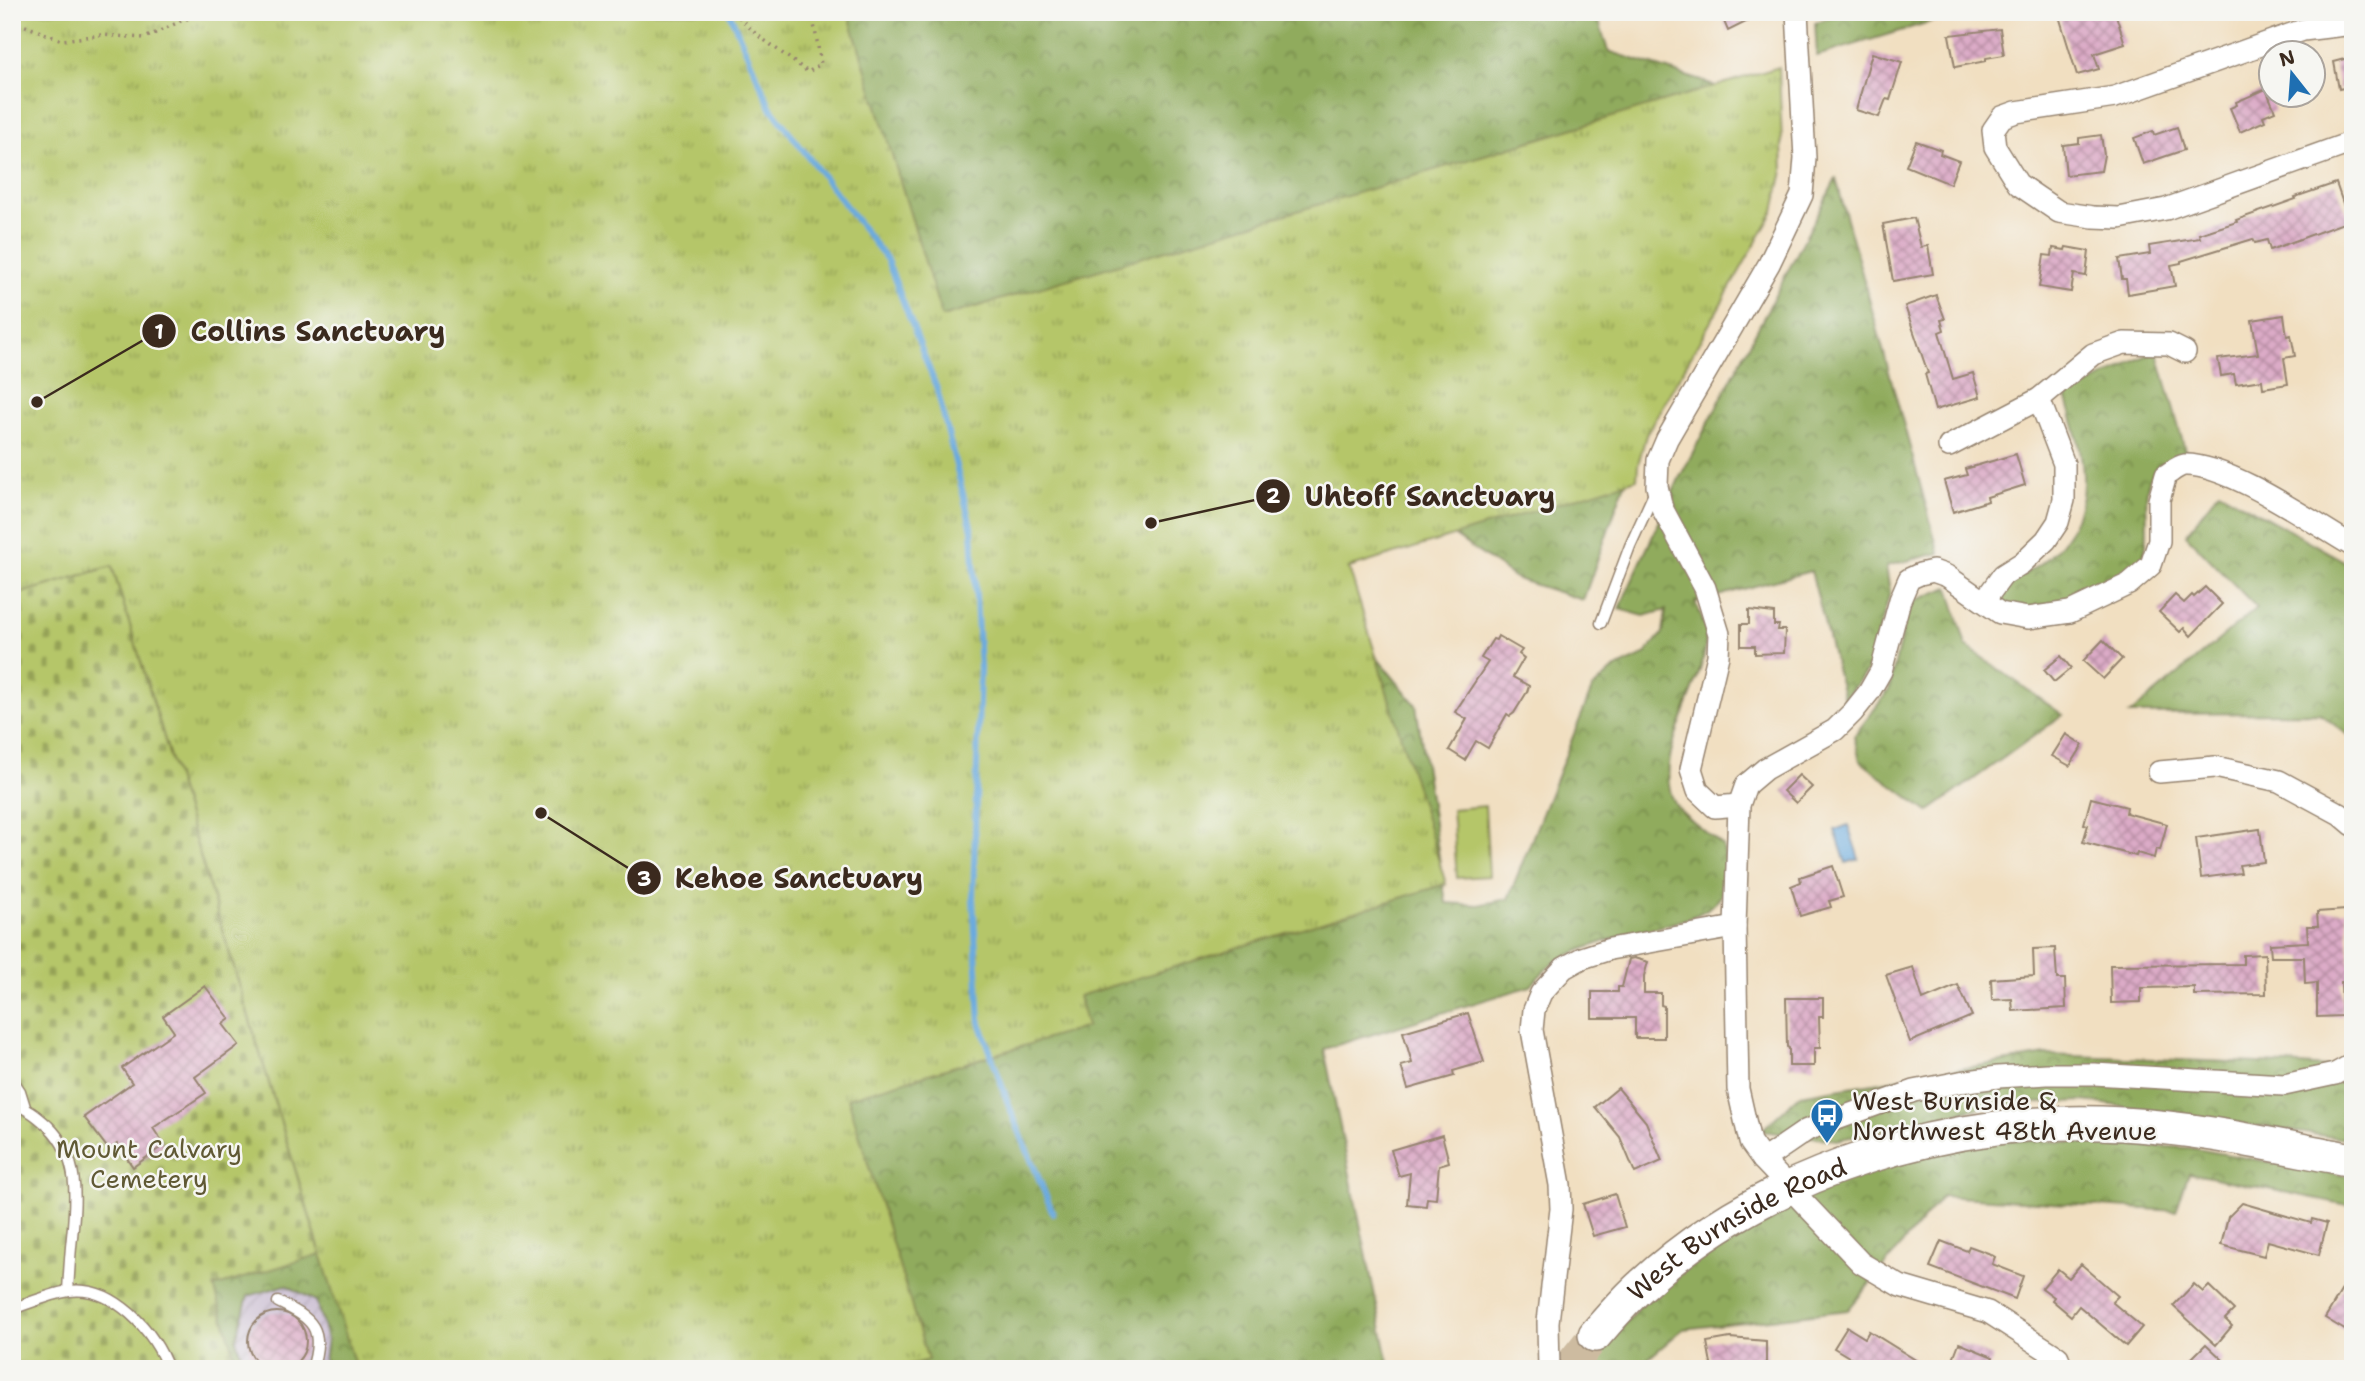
<svg xmlns="http://www.w3.org/2000/svg" width="2365" height="1381" font-family="'Shantell Sans',sans-serif">
<style>
.industrial{fill:url(#industrial-furrows)}
.forest{fill:url(#forest-crowns);stroke:#666a3e;stroke-width:2}
.cemetery{fill:url(#cemetery-stones);stroke:#787844;stroke-width:2}
.park{fill:url(#park-tufts);stroke:#787844;stroke-width:2}
.pitch{fill:#b5c669;stroke:#787844;stroke-width:2}
.water{fill:#6baade;stroke:#536a7e;stroke-width:2}
.lines{fill:none;stroke-linecap:round;stroke-linejoin:round}
.stream{stroke:#6baade;stroke-width:6}
.building{fill:url(#building-cross-hatch)}
.primary-tunnel{stroke:#cdbba0;stroke-width:33;stroke-dasharray:33 17;stroke-linecap:butt}
.lane-casing{stroke:#968470;stroke-width:13}
.street-casing{stroke:#968470;stroke-width:24}
.primary-casing{stroke:#968470;stroke-width:36}
.path{stroke:#968470;stroke-width:3.5;stroke-dasharray:2 5;stroke-linecap:butt}
.lane{stroke:#fff;stroke-width:10}
.street{stroke:#fff;stroke-width:21}
.primary{stroke:#fff;stroke-width:33}
.labels{text-anchor:middle;dominant-baseline:central;stroke-width:5;stroke-linejoin:round;paint-order:stroke}
.poi-label{font-size:26px;fill:#3b2a1e;stroke:#f6f6f2;text-anchor:start}
.park-label{font-size:26px;fill:#605934;stroke:#f6f6f2}
.street-label{font-size:26px;fill:#3b2a1e;stroke:#f6f6f2}
.leader{fill:none;stroke:#3b2a1e;stroke-width:2.5}
.callout-dot{fill:#3b2a1e;stroke:#f6f6f2;stroke-width:2.5}
.mark-label{font-size:21px;text-anchor:middle;font-weight:bold;fill:#fff}
.callout-label{font-size:28px;text-anchor:middle;font-weight:bold;fill:#3b2a1e;stroke:#f6f6f2;stroke-width:5;stroke-linejoin:round;paint-order:stroke}
</style>
<defs>
<pattern id="industrial-furrows" width="10" height="10" patternUnits="userSpaceOnUse" patternTransform="scale(1.75)"><rect width="10" height="10" fill="#ccbfd4"/><path d="M-1 1l2-2M0 10L10 0M9 11l2-2" fill="none" stroke="#b0a4b6"/></pattern>
<pattern id="forest-crowns" width="20" height="18" patternUnits="userSpaceOnUse" patternTransform="scale(1.75)"><rect width="20" height="18" fill="#90ab5d"/><path d="M2 6a3 3 0 1 1 6 0M12 15a3 3 0 1 1 6 0" fill="none" stroke="#778b4c"/></pattern>
<pattern id="cemetery-stones" width="16" height="16" patternUnits="userSpaceOnUse" patternTransform="scale(1.75)"><rect width="16" height="16" fill="#b5c669"/><path d="M2 7V4a2 2 0 0 1 4 0v3zM10 15v-3a2 2 0 0 1 4 0v3z" fill="#94a156"/></pattern>
<pattern id="park-tufts" width="24" height="20" patternUnits="userSpaceOnUse" patternTransform="scale(1.75)"><rect width="24" height="20" fill="#b5c669"/><path d="M3 7l-1-3M5 7V3M7 7l1-3M15 17l-1-3M17 17v-4M19 17l1-3" fill="none" stroke="#94a156"/></pattern>
<pattern id="building-cross-hatch" width="8" height="8" patternUnits="userSpaceOnUse" patternTransform="scale(1.75)"><rect width="8" height="8" fill="#dcabc7"/><path d="M0 0l8 8M0 8l8-8" fill="none" stroke="#b48ba1"/></pattern>
</defs>
<rect width="100%" height="100%" fill="#f6f6f2"/>
<filter id="ink" filterUnits="userSpaceOnUse"><feTurbulence type="fractalNoise" baseFrequency=".0143" numOctaves="2"/><feDisplacementMap in="SourceGraphic" scale="14" xChannelSelector="R" yChannelSelector="G"/><feConvolveMatrix kernelMatrix="1 2 1 2 8 2 1 2 1" color-interpolation-filters="sRGB"/></filter>
<filter id="wash" filterUnits="userSpaceOnUse"><feTurbulence type="fractalNoise" baseFrequency=".00686" numOctaves="4" result="noise"/><feDisplacementMap in="SourceGraphic" scale="28" xChannelSelector="R" yChannelSelector="G"/><feGaussianBlur stdDeviation="1.57" result="paint"/><feColorMatrix in="noise" values="0 0 0 0 0 0 0 0 0 0 0 0 0 0 0 0 0 1.4 0 .05"/><feComposite in="paint" operator="in"/></filter>
<g filter="url(#wash)">
<rect width="100%" height="100%" fill="#f1dfc1"/>
<polygon class="industrial" points="321,1254 356,1369 239,1369 214,1287"/>
<g class="forest">
<path d="M 12,12 L 1596,12 L 1608,51 L 1711,84 L 1748,104 L 1642,436 L 1583,600 L 1517,579 L 1403,500 L 1333,534 L 1364,642 L 1416,705 L 1446,903 L 1478,905 L 1508,899 L 1592,689 L 1614,669 L 1644,655 L 1663,633 L 1666,610 L 1644,616 L 1619,609 L 1679,479 L 1836,179 L 1939,553 L 1886,566 L 1890,592 L 1869,668 L 1844,699 L 1811,571 L 1695,602 C 1699,612 1705,623 1706,633 C 1708,686 1649,753 1675,804 C 1680,814 1713,837 1723,846 C 1725,862 1730,879 1722,894 C 1707,922 1648,927 1619,937 C 1598,944 1573,951 1554,963 C 1545,969 1538,977 1531,986 L 1324,1049 L 1390,1369 L 323,1369 L 327,1339 L 316,1301 L 286,1285 L 248,1296 L 236,1339 L 246,1369 L 184,1369 L 12,991 Z"/>
<polygon points="1849,12 1963,12 1817,56 1815,22"/>
<path d="M 2157,350 L 2187,457 C 2121,463 2160,524 2141,561 C 2133,577 2060,608 2041,609 C 2025,610 2008,606 1993,605 C 2001,596 2009,585 2019,578 C 2029,571 2040,566 2050,556 C 2100,508 2083,454 2066,396 Z"/>
<polygon points="2219,491 2353,566 2353,739 2319,713 2130,714 2257,608 2186,535"/>
<polygon points="1949,587 1966,646 2063,715 1928,812 1860,761 1854,736 1889,690 1909,603"/>
<polygon points="2046,1055 2286,1064 2353,1069 2353,1133 2339,1138 2084,1101 1992,1105 1837,1140 1761,1131 1800,1095"/>
<polygon points="2001,1139 2191,1148 2353,1177 2353,1206 2189,1173 2176,1211 1942,1196 1848,1310 1683,1329 1636,1369 1586,1369 1652,1292 1782,1201 1894,1159"/>
</g>
<polygon class="cemetery" points="112,566 321,1254 214,1287 239,1369 12,1369 12,596"/>
<polygon class="park" points="12,12 848,12 942,317 1779,67 1783,171 1774,211 1646,435 1638,465 1637,479 1349,568 1446,884 1079,996 1087,1027 848,1098 928,1360 908,1365 908,1369 356,1369 112,566 12,596"/>
<polygon class="pitch" points="1485,806 1489,876 1457,878 1452,809"/>
<polygon class="water" points="1848,825 1859,859 1846,863 1835,830"/>
<g class="lines">
<polyline class="stream" points="729,12 771,108 887,260 937,389 972,530 980,667 973,898 980,1022 1009,1106 1053,1213"/>
</g>
<g id="blocks">
<g class="building">
<polygon points="1720,12 1766,12 1728,31"/>
<polygon points="2072,12 2115,12 2125,44 2094,54 2099,69 2077,75 2059,16"/>
<polygon points="2000,29 2004,55 1986,58 1986,61 1955,67 1949,35"/>
<polygon points="1872,53 1902,62 1890,100 1886,99 1879,117 1856,110"/>
<polygon points="2353,57 2353,86 2339,89 2334,62"/>
<polygon points="2266,89 2275,111 2263,116 2265,121 2240,132 2230,108 2237,105 2236,102"/>
<polygon points="2177,127 2184,150 2143,164 2134,138 2153,131 2154,135"/>
<polygon points="2101,135 2104,155 2101,171 2066,175 2063,145 2079,143 2079,138"/>
<polygon points="1916,141 1941,150 1940,154 1959,161 1950,184 1906,166"/>
<polygon points="2336,183 2349,221 2270,250 2267,240 2255,243 2253,239 2181,261 2181,263 2171,265 2175,286 2128,294 2126,279 2122,279 2119,259 2150,254 2149,246 2200,238 2199,234 2237,222 2236,220 2296,199 2295,197"/>
<polygon points="1914,218 1921,247 1928,246 1933,274 1893,281 1883,224"/>
<polygon points="2066,247 2089,251 2086,276 2074,274 2071,292 2039,287 2044,255 2052,256 2053,248 2065,250"/>
<polygon points="1936,295 1945,319 1941,320 1944,330 1939,332 1953,379 1973,373 1980,397 1935,410 1925,374 1928,373 1905,306"/>
<polygon points="2284,315 2287,336 2291,335 2295,356 2284,358 2288,384 2263,388 2262,380 2236,384 2234,374 2221,376 2218,359 2258,354 2252,320"/>
<polygon points="2016,454 2025,485 1987,497 1988,501 1953,512 1944,481 1967,475 1965,469"/>
<polygon points="2205,587 2222,604 2191,636 2184,628 2180,632 2159,612 2175,595 2184,603 2192,595 2194,597"/>
<polygon points="1749,610 1774,613 1774,625 1779,625 1778,630 1785,630 1784,653 1755,654 1755,646 1741,646 1741,624 1749,624"/>
<polygon points="1498,636 1522,650 1519,654 1524,658 1513,677 1529,686 1527,692 1514,713 1510,716 1507,714 1488,748 1476,741 1465,760 1449,750 1467,719 1455,712 1488,662 1481,658 1493,639 1496,640"/>
<polygon points="2103,640 2122,659 2103,679 2083,661"/>
<polygon points="2061,656 2071,668 2054,682 2044,670"/>
<polygon points="2066,734 2083,745 2070,766 2052,756"/>
<polygon points="1799,775 1812,787 1796,803 1783,791"/>
<polygon points="2091,798 2127,807 2126,813 2167,824 2160,850 2156,849 2154,858 2137,853 2136,856 2083,842 2088,825 2084,824"/>
<polygon points="2260,829 2264,862 2239,865 2241,873 2201,878 2196,838"/>
<polygon points="1833,866 1843,897 1829,901 1831,907 1800,916 1791,886 1801,882 1800,877"/>
<polygon points="2346,910 2351,982 2341,982 2342,1016 2317,1017 2317,983 2305,984 2304,957 2271,957 2270,944 2308,942 2307,926 2318,926 2317,912"/>
<polygon points="2055,948 2057,979 2065,979 2066,1008 2013,1011 2012,999 1992,1000 1991,979 2034,976 2033,949"/>
<polygon points="2265,954 2266,994 2194,995 2194,987 2141,988 2141,1002 2111,1003 2110,965 2243,964 2243,955"/>
<polygon points="1634,958 1648,962 1644,976 1644,993 1661,993 1661,1005 1664,1006 1664,1038 1635,1038 1635,1018 1592,1018 1592,992 1618,992 1618,987 1622,987 1629,959"/>
<polygon points="1913,967 1923,1000 1958,985 1972,1016 1910,1042 1886,975"/>
<polygon points="205,986 230,1019 223,1024 239,1045 195,1077 206,1093 153,1128 164,1145 133,1167 117,1144 109,1150 84,1117 132,1083 122,1068 174,1032 163,1016"/>
<polygon points="1786,998 1823,998 1823,1017 1819,1017 1820,1048 1814,1048 1814,1066 1789,1066 1789,1048 1787,1047"/>
<polygon points="1468,1013 1484,1062 1453,1071 1454,1076 1408,1089 1401,1066 1412,1063 1403,1032"/>
<polygon points="1618,1088 1646,1122 1662,1161 1635,1173 1620,1137 1595,1107"/>
<polygon points="1442,1135 1449,1162 1439,1165 1436,1199 1427,1198 1426,1206 1407,1204 1410,1173 1399,1176 1391,1150"/>
<polygon points="1615,1194 1625,1227 1593,1236 1583,1204"/>
<polygon points="2242,1203 2311,1223 2312,1219 2327,1223 2319,1255 2268,1241 2264,1256 2221,1245 2228,1217"/>
<polygon points="1941,1241 1967,1251 1969,1246 1988,1253 1995,1257 1992,1264 2023,1276 2015,1299 1930,1267"/>
<polygon points="2081,1264 2118,1296 2112,1302 2142,1327 2126,1346 2079,1306 2071,1316 2052,1300 2054,1297 2042,1288 2058,1269 2069,1278"/>
<polygon points="2353,1271 2353,1335 2325,1318"/>
<polygon points="2194,1284 2203,1292 2209,1286 2234,1310 2225,1319 2232,1326 2216,1345 2173,1306"/>
<circle cx="277" cy="1341" r="29"/>
<polygon points="1847,1327 1865,1338 1869,1331 1930,1369 1869,1369 1834,1348"/>
<polygon points="1730,1338 1766,1341 1766,1369 1712,1369 1707,1342"/>
<polygon points="1959,1343 1993,1357 1989,1369 1949,1369"/>
<polygon points="2206,1344 2223,1360 2214,1369 2181,1369"/>
</g>
</g>
</g>
<g filter="url(#ink)">
<use href="#blocks" fill-opacity="0" stroke="#968470" stroke-width="2"/>
<g class="lines">
<polyline class="primary-tunnel" points="1568,1369 1595,1335"/>
<defs>
<g id="lane">
<polyline points="1601,623 1630,546 1656,489"/>
<polyline points="12,1079 20,1091 25,1107"/>
<path d="M 12,1103 C 27,1108 37,1116 48,1126 C 80,1157 76,1198 72,1237 C 70,1255 69,1273 68,1291"/>
<path d="M 278,1302 C 313,1319 325,1328 312,1369"/>
<path d="M 12,1309 C 30,1303 50,1294 69,1291 C 113,1285 155,1331 168,1369"/>
</g>
<g id="street">
<polyline points="2353,24 2303,30 2115,97 2016,112 2002,117 1993,130 1995,147 2018,184 2059,212 2093,217 2119,218 2166,209 2353,142"/>
<polyline points="1949,446 2039,399 2093,354 2124,343 2169,344 2185,352"/>
<polyline points="1984,601 2003,575 2022,563 2046,540 2058,522 2064,500 2064,464 2039,399"/>
<polyline points="2159,772 2215,767 2279,781 2340,814 2353,825"/>
<polyline points="1739,805 1715,807 1698,791 1691,769 1718,656 1719,634 1705,588 1662,508 1657,486 1658,460 1667,439 1769,264 1802,195 1805,158 1797,12"/>
<polyline points="1763,1160 1807,1130 1914,1091 1960,1082 1998,1077 2047,1074 2094,1074 2284,1085 2335,1074 2353,1064"/>
<polyline points="1549,1369 1548,1322 1561,1209 1560,1185 1532,1030 1534,1010 1541,993 1564,968 1582,958 1610,949 1735,927"/>
<path d="M 2061,1369 L 2058,1357 L 1988,1312 L 1900,1286 L 1861,1263 L 1763,1160 L 1750,1142 L 1738,1089 L 1735,927 L 1739,805 L 1746,785 L 1765,769 L 1835,730 L 1853,712 L 1869,692 L 1881,671 L 1900,600 L 1909,579 L 1920,574 L 1933,571 L 1947,576 L 2000,613 L 2028,618 L 2070,612 L 2129,584 L 2151,565 L 2159,541 L 2159,500 L 2166,475 C 2171,472 2178,466 2184,465 C 2228,463 2313,523 2353,546"/>
</g>
<g id="primary">
<path id="s1" d="M 1595,1335 C 1610,1318 1625,1300 1642,1285 C 1766,1170 1955,1113 2122,1124 C 2199,1128 2277,1146 2353,1160"/>
</g>
</defs>
<use href="#lane" class="lane-casing"/>
<use href="#street" class="street-casing"/>
<use href="#primary" class="primary-casing"/>
<g class="path">
<polyline points="734,12 756,34 808,72 821,64 814,24 807,12"/>
<polyline points="12,21 62,40 102,35 145,38 181,21 206,12"/>
</g>
<use href="#lane" class="lane"/>
<use href="#street" class="street"/>
<use href="#primary" class="primary"/>
</g>
</g>
<defs>
<symbol id="bus-pin" viewBox="-11 -11 22 30"><path d="M0 17L-7.5 6A9.5 9.5 0 1 1 7.5 6Z" fill="#1f6fb2" stroke="#f6f6f2"/><path d="M-5-6H5V4H4V6H2V4H-2V6H-4V4H-5ZM-3.5-4V0h7V-4ZM-3.5 1.2v1.5H-2V1.2ZM2 1.2v1.5H3.5V1.2Z" fill="#fff"/></symbol>
</defs>
<g fill-rule="evenodd">
<use href="#bus-pin" x="1808" y="1096" width="38" height="52"/>
</g>
<g class="labels">
<g class="poi-label">
<text x="1852" y="1100">West Burnside &amp;<tspan x="1852" dy="30">Northwest 48th Avenue</tspan></text>
</g>
<g class="park-label">
<text x="149" y="1148">Mount Calvary<tspan x="149" dy="30">Cemetery</tspan></text>
</g>
<g class="street-label">
<text stroke="none"><textPath href="#s1" startOffset="180">West Burnside Road</textPath></text>
</g>
</g>
<path class="leader" d="M37 402L159 331M1151 523L1273 496M541 813L644 878"/>
<g class="callout-dot">
<circle cx="37" cy="402" r="7"/>
<circle cx="1151" cy="523" r="7"/>
<circle cx="541" cy="813" r="7"/>
<circle cx="159" cy="331" r="18"/>
<circle cx="1273" cy="496" r="18"/>
<circle cx="644" cy="878" r="18"/>
</g>
<g class="mark-label">
<text x="159" y="339">1</text>
<text x="1273" y="503">2</text>
<text x="644" y="886">3</text>
</g>
<g class="callout-label">
<text x="318" y="341">Collins Sanctuary</text>
<text x="1430" y="506">Uhtoff Sanctuary</text>
<text x="799" y="888">Kehoe Sanctuary</text>
</g>
<rect width="2365" height="1381" fill="none" stroke="#f6f6f2" stroke-width="42"/>
<g transform="translate(2292 74) rotate(343)"><circle r="33" fill="#f6f6f2" stroke="#aba49d" stroke-width="2"/>
<path d="M0-5L12 26L0 18L-12 26Z" fill="#1f6fb2"/>
<text y="-10" font-size="19" font-weight="bold" text-anchor="middle" fill="#3b2a1e">N</text>
</g>
</svg>
